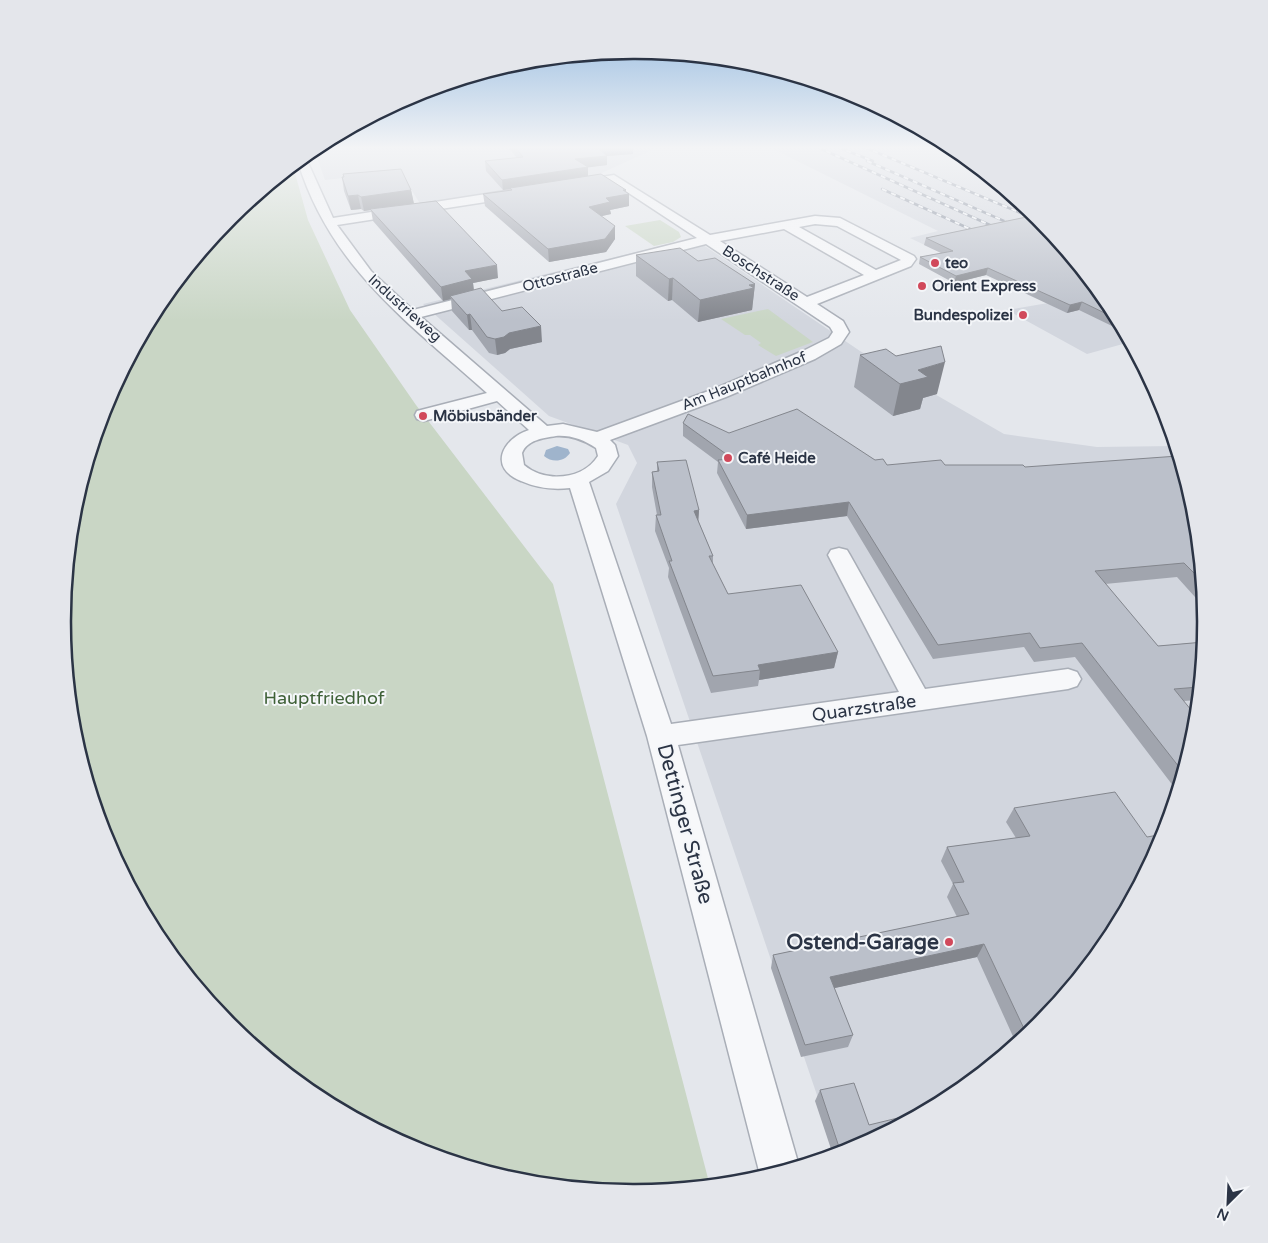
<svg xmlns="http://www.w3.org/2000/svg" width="1268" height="1243" font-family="'Varela Round',sans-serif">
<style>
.built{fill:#d2d6de}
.green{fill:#c9d6c5}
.water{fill:#9fb4cc}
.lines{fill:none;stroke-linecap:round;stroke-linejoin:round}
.minor-casing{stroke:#a9aeb7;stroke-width:3}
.minor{fill:#f7f8fa;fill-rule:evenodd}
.rail-casing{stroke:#7d8696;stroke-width:2.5}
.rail{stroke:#f4f6f9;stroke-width:2;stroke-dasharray:5;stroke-linecap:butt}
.wall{fill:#a1a5ae}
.shaded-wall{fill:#83868d}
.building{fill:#bbc0ca;stroke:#83868d}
.poi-dot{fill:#d1495b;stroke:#f4f6f9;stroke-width:2}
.labels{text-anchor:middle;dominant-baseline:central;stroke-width:4;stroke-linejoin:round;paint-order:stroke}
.far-poi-label{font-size:15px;font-weight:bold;fill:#2b3445;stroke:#f4f6f9;text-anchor:start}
.far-street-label{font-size:15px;fill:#2b3445;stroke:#f4f6f9}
.park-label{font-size:18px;fill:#3f6138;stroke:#f4f6f9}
.street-label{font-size:18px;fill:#2b3445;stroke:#f4f6f9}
.near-street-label{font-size:21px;fill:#2b3445;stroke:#f4f6f9}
.near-poi-label{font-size:21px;font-weight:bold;fill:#2b3445;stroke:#f4f6f9;text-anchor:end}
.rim{fill:none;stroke:#2b3445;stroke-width:2.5}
</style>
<rect width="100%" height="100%" fill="#e4e7ec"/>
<g class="built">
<polygon points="316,147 656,147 652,150 595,176 421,205 400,172 325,180 314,149"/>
<polygon points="769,147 952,147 1038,218 1109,304 1130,342 1087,354 1007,310 1054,302 1004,277 996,279 910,238 938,231"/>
<polygon points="693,238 860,351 1004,434 1097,447 1175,446 1195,510 1205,622 1194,733 1162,840 1109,939 1038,1026 951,1097 852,1150 837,1154 616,504 637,463 628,445 549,416 423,304"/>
</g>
<g class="green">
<polygon points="293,166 308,220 350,310 416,405 553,584 710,1186 634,1193 522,1182 415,1149 316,1097 230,1025 159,939 106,840 73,733 63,621 74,510 106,403 159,304 230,217"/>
<polygon points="660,220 679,232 681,237 673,242 654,246 625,226"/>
<polygon points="768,309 813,342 776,356 758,345 761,343 750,335 745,335 721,319"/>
</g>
<path class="water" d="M 557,446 L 568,449 L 570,453 C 564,462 552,463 544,456 L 546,450 Z"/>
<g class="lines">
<defs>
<path id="minor" d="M 305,156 L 333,218 L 518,189 L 522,190 L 524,193 L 522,196 L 518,197 L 337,225 L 371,271 L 413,310 L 697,238 L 612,182 L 577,187 L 571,184 L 577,181 L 614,175 L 710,235 L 815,216 L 840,218 L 914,256 L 916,259 L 911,266 L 817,304 L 843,321 L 849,332 L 841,344 L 815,359 L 726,397 L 610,440 L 615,445 L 618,456 L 608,471 L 589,482 L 671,724 L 899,692 L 828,555 L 831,550 L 839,548 L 847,550 L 850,555 L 925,689 L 1068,669 L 1077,672 L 1081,679 L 1077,686 L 1068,689 L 678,745 L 799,1166 L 762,1177 L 759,1171 L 647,736 L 570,488 C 553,490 537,488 521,481 C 488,468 502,439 529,430 L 497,401 L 424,421 L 417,419 L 415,415 L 417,411 L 487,393 C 408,322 331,268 298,162 ZM 815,224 L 837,226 L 901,260 L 876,270 L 799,227 ZM 784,229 L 864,275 L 807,297 L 720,241 ZM 706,244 L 830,327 L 833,332 L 829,338 L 803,351 L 714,389 L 597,432 L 563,424 L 547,426 L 421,317 ZM 556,436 C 571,435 584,440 596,448 L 598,456 C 583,480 545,483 524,465 L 522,453 C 527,440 543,438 556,436 Z"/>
</defs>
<use href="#minor" class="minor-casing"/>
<use href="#minor" class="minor"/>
<defs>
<g id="rail">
<polyline points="817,147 1001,230"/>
<polyline points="837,147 873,161"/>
<polyline points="864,147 1042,222"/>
<polyline points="867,161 1018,227"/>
<polyline points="882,189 981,234"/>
</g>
</defs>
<use href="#rail" class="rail-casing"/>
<use href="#rail" class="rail"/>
</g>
<g class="wall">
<polygon points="508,147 634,147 633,147 633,154 607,156 607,165 588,167 588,176 626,190 626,192 629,194 629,206 610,210 611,214 601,216 615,239 606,252 549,262 485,206 483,194 510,190 510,189 503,190 486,171 485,161 517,158"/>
<polygon points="342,177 411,190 414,204 498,278 473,283 474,290 542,342 510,349 505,353 497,355 489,353 472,330 469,330 452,311 451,299 443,301 373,221 371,210 364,211 361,209 351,210 344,191"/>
<polygon points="1036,215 1120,324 1112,326 1079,310 1067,313 986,275 954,283 919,264 920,257 941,253 924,245 926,238"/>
<polygon points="636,255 698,261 755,284 752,310 698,322 672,300 668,301 636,276"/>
<polygon points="860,355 937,394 923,398 920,409 893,416 854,387"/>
<polygon points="683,423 729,433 875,460 887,465 945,465 1025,467 1195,510 1204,607 1177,577 1105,584 1158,646 1204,642 1198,700 1184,701 1194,733 1177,791 1075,657 1034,662 1024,647 933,659 847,516 746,529 717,473 718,462 683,436"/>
<polygon points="657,462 699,510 698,520 713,556 713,564 728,594 838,652 834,668 759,680 758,686 711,693 668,577 669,568 655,531 656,515 657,515 652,487 652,472 657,471"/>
<polygon points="1014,808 1147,837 1038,1026 1016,1043 977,957 834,988 853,1035 848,1047 801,1057 771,968 773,955 957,917 947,897 953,884 941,861 947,847 1016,838 1006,822"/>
<polygon points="820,1090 869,1125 852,1150 833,1155 815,1101"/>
</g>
<g class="shaded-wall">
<polygon points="612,147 634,147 633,147 633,154 607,156 607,165 576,169 575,159 598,148"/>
<polygon points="588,167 588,177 510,188 510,189 503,190 502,180"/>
<polygon points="411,190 414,204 370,209 371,210 364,211 361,197"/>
<polygon points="623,190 626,190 626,194 629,194 629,206 610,210 611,214 589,219 589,207"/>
<polygon points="358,195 361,209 351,210 348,196"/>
<polygon points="615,226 615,239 606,252 549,262 548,249"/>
<polygon points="497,265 498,278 473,283 474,293 450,296 451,299 443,301 441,287 465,271"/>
<polygon points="988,268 986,275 954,283 956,276"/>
<polygon points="673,278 672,300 668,301 669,279"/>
<polygon points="755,284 752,310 698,322 700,300"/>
<polygon points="1082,302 1079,310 1067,313 1070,305"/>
<polygon points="470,314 472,330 469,330 467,315"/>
<polygon points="1115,318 1117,318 1120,324 1112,326"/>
<polygon points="541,326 542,342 510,349 505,353 497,355 495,339 509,333"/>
<polygon points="945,362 937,394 923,398 920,409 893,416 900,384 918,370"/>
<polygon points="849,502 847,516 746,529 747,515"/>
<polygon points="699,510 698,526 694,511"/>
<polygon points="838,652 834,668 759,680 760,670 758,665"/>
<polygon points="984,944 977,957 826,990 830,977"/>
</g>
<g class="building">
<polygon points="515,147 612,147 598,148 607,156 575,159 588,167 502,180 485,161 523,157"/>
<polygon points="401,169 411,190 361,197 358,195 348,196 342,177 344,177 343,174"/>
<polygon points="601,174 626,190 623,190 629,194 606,198 610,202 589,207 615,226 605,239 548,249 483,194 512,190 510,188"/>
<polygon points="436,201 497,265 465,271 472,279 441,287 370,209"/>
<polygon points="1036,215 1038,218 1109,304 1117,318 1115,318 1082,302 1070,305 988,268 956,276 920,257 953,251 926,238"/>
<polygon points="680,248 698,261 715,258 755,284 749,285 754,288 700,300 673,278 669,279 636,255"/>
<polygon points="481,288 502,311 522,307 541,326 509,333 504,337 495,339 487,337 470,314 467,315 450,296"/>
<polygon points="941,346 945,362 918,370 928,377 900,384 860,355 886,349 896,356"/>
<polygon points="797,409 875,460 883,459 887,465 941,460 945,465 1023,465 1025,467 1178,456 1195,510 1202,581 1184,563 1095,571 1158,646 1204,642 1199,687 1174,689 1196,716 1194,733 1183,772 1082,643 1040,648 1030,633 938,645 849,502 747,515 718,460 733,459 683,423 688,414 729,433"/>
<polygon points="686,460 699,510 694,511 713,556 709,556 728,594 801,585 838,652 758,665 760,670 713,676 669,561 672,561 656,515 661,515 652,472 659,471 657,462"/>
<polygon points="1115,792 1147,837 1164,834 1162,840 1109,939 1038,1026 1027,1035 984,944 830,977 853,1035 805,1045 773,955 969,914 953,883 964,882 947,847 1030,836 1014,808"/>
<polygon points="854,1083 869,1125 906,1116 908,1120 852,1150 841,1153 820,1090"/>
</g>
<linearGradient id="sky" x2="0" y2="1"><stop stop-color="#8bb4dd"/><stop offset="0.46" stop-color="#f3f4f6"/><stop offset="1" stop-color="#f3f4f6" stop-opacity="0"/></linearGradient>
<rect width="1268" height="321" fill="url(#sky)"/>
<g class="poi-dot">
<circle cx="935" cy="263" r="5"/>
<circle cx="922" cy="286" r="5"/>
<circle cx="1023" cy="315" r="5"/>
<circle cx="423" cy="416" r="5"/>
<circle cx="728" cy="458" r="5"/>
<circle cx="949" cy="942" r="5"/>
</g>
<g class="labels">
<g class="far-poi-label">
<text x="945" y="263">teo</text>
<text x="932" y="286">Orient Express</text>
<text x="1013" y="315" text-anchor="end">Bundespolizei</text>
<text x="433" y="416">Möbiusbänder</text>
<text x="738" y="458">Café Heide</text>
</g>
<g class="far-street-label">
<text transform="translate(761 273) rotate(33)">Boschstraße</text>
<text transform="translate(560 277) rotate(-15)">Ottostraße</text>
<text transform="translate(405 308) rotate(42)">Industrieweg</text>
<text transform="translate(744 381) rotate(-22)">Am Hauptbahnhof</text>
</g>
<g class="park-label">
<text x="324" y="698">Hauptfriedhof</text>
</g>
<g class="street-label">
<text transform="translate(864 708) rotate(-8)">Quarzstraße</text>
</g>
<g class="near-street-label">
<text transform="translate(685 824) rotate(75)">Dettinger Straße</text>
</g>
<g class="near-poi-label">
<text x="939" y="942">Ostend-Garage</text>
</g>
</g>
<path d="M0 0H1268V1243H0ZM633 59H635A562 562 0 0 1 1197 621V622A562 562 0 0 1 635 1184H633A562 562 0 0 1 71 622V621A562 562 0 0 1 633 59Z" fill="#e4e6eb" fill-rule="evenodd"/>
<path class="rim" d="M633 59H635A562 562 0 0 1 1197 621V622A562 562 0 0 1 635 1184H633A562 562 0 0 1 71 622V621A562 562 0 0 1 633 59Z"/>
<g transform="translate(1228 1203) rotate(204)" stroke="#f4f6f9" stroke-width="4" paint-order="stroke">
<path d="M0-4L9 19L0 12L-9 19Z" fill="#2b3445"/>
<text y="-8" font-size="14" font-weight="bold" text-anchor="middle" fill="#2b3445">N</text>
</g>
</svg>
